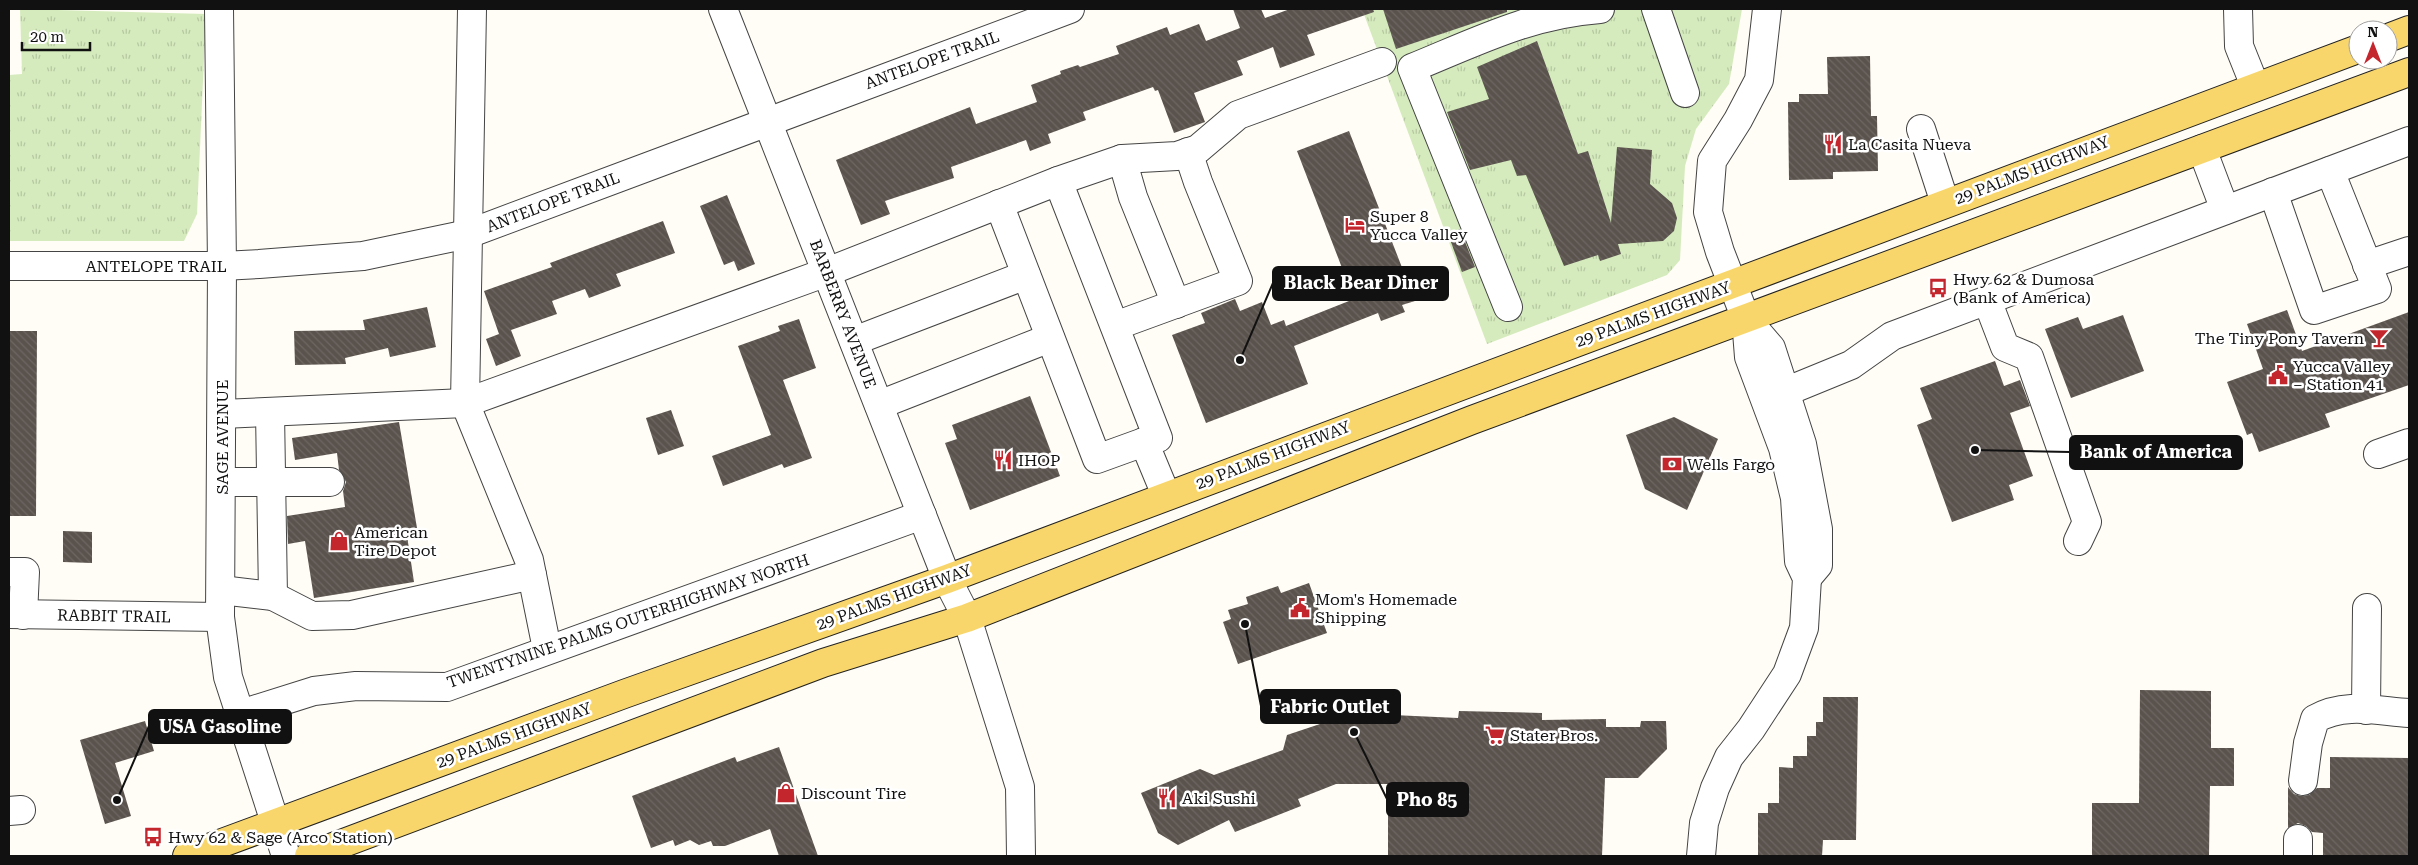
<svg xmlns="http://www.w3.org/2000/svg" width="2418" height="865" font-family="'Roboto Serif',serif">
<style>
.grass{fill:url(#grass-tufts)}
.building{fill:url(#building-back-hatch)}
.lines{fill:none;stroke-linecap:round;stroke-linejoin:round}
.minor-casing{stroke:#444;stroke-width:30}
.major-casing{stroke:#222;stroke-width:30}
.minor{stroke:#fff;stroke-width:28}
.major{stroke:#f9d66b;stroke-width:28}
.labels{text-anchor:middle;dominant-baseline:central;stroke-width:5;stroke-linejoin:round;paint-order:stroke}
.street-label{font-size:16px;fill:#111;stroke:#fff}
.poi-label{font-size:16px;fill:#111;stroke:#fff;text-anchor:start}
.leader{fill:none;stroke:#111;stroke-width:2}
.callout-dot{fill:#111;stroke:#fff;stroke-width:2}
.callout{fill:#111;stroke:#111;stroke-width:2}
.callout-label{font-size:18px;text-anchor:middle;font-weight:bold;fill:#fff}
</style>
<defs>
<pattern id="grass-tufts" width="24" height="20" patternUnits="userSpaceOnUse" patternTransform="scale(1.25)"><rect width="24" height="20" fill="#d5ebbd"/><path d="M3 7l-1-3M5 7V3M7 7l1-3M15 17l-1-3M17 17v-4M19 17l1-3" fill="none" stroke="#b6c8a1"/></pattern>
<pattern id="building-back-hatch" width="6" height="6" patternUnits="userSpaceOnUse" patternTransform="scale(1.25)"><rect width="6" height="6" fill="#5a524d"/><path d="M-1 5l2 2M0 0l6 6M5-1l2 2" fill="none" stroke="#6d6662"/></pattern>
</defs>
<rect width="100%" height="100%" fill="#fffdf5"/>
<g class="grass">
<polygon points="20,9 206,14 197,214 184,241 9,241 9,75 22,74"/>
<polygon points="1362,9 1742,9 1729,84 1696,129 1685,166 1680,260 1667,275 1487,344"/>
</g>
<g class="building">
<polygon points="1233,9 1261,9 1265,18 1290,9 1373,9 1374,12 1307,35 1315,55 1280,68 1273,47 1237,61 1243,75 1194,93 1205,122 1174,133 1158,90 1155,91 1153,87 1083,112 1086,120 1048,134 1051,143 1030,151 1026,140 951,167 954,178 885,201 890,214 861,225 836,160 970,107 976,124 1037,102 1031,85 1061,74 1060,71 1078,65 1080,67 1119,54 1116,46 1167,27 1170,35 1199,24 1206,41 1240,28"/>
<polygon points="1383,9 1507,9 1507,12 1396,49"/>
<polygon points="1537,41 1578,154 1588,151 1611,223 1617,147 1652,150 1650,184 1672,203 1677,218 1674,231 1663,241 1618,244 1621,254 1600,261 1598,255 1564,266 1526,175 1517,176 1511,160 1470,170 1447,112 1489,99 1477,67"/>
<polygon points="1870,56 1871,116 1877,116 1878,171 1833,172 1833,179 1789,180 1788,102 1799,102 1799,94 1828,94 1827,57"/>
<polygon points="1349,131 1415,301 1402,305 1405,312 1381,321 1378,313 1294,346 1308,384 1206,423 1172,335 1205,323 1201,313 1235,299 1240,311 1262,302 1271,325 1284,320 1286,326 1354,299 1297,151"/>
<polygon points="727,195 755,264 738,271 734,261 724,265 700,206"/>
<polygon points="663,221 675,253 616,274 621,286 589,298 585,289 552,301 557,314 511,330 521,356 496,366 486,339 499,334 484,291 552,267 550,263"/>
<polygon points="1460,229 1475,267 1462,272 1448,234"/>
<polygon points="427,307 436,347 390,357 388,348 345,358 346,364 295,365 294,331 365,330 363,320"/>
<polygon points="2287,310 2302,351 2409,312 2409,385 2325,414 2330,427 2259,452 2252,433 2247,435 2227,382 2263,369 2247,324"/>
<polygon points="2123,315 2144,371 2071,398 2045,329 2078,317 2083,329"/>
<polygon points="799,319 816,368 783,380 812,458 784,468 782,464 723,486 712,456 771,435 738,346 780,331 778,326"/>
<polygon points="9,331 37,331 36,516 9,516"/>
<polygon points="1995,361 2004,386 2020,380 2030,406 2010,413 2033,476 2009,485 2014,500 1952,522 1917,425 1932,419 1920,388"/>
<polygon points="1030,396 1060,476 970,510 945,443 957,439 952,425"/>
<polygon points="671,410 684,446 658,455 646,418"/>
<polygon points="1674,417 1718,439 1687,510 1645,489 1626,435"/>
<polygon points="399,422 417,528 406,529 414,582 314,598 305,541 288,544 287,516 345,507 343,491 346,482 339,470 337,453 295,460 292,438"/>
<polygon points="63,531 92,532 92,563 63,562"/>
<polygon points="1309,583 1327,633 1238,664 1223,622 1231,619 1228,610 1248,604 1246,597 1278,586 1281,593"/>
<polygon points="2140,690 2211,691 2211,748 2234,748 2234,786 2210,786 2209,856 2092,856 2092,803 2139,803"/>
<polygon points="1823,697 1858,697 1856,840 1823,840 1822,856 1758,856 1758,813 1768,813 1768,803 1779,803 1779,767 1793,768 1793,756 1807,756 1807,736 1816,736 1816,722 1823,722"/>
<polygon points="1459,711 1542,713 1542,720 1606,719 1606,727 1640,727 1641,721 1666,721 1667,749 1638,778 1605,778 1602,856 1388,856 1388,784 1336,784 1298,799 1301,806 1235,832 1229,820 1178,845 1158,833 1141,793 1200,769 1214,775 1283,750 1287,735 1329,721 1392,722 1393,715 1458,718"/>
<polygon points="145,721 154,751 115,763 131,816 105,824 80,740"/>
<polygon points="779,747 818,856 779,856 770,829 725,846 713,846 711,841 699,845 690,840 675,846 673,840 651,848 632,796 735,757 737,762"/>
<polygon points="2330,757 2409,758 2409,856 2323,856 2323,833 2312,832 2306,826 2298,823 2288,828 2288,787 2294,794 2301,796 2309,795 2317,788 2330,788"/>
</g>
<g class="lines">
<defs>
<g id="minor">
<polyline points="219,9 222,266 220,617 228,677 286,856"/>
<polyline points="472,9 465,403 529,560 547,649"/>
<polyline points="723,9 947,579 967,618 1020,787 1021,856"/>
<polyline points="1656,9 1685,93"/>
<polyline points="2238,9 2239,46 2255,86"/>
<polyline points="1921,129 1945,203"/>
<polyline points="2202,149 2225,210"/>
<polyline points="1122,159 1133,197 1176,304"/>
<polyline points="1058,181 1158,438 1144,442 1166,495"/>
<polyline points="2273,192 2314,310 2377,289 2330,171"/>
<polyline points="999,204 1097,459 1144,442"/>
<polyline points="2367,265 2409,251"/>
<polyline points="9,266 222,266 259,264 363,256 468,234 1070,9"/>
<polyline points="1987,300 2005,347 2029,357 2087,522 2078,541"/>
<path d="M 1508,307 L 1412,68 C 1476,42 1530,14 1600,9"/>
<polyline points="1746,319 1771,348 1802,444 1818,529 1818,565 1807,578"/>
<polyline points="1115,326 1238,281 1198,182 1188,152"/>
<polyline points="854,341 1026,275"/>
<polyline points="1785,392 1851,365 1892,336 2409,141"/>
<polyline points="879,405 1050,338"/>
<polyline points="270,412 273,596"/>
<polyline points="222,414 465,403 827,272 1058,181 1122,159 1177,156 1198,149 1238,115 1382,62"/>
<polyline points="2378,454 2409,443"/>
<polyline points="222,482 330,482"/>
<polyline points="9,572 25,572 23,615"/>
<polyline points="221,590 273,596 312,616 352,615 532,575"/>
<polyline points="9,614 220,617"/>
<polyline points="2366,710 2367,608"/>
<polyline points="241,714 314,691 356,686 447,687 922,515"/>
<path d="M 2303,781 L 2308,743 L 2315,719 C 2345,702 2377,711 2409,713"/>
<polyline points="9,811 21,810"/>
<polyline points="1701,856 1704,823 1715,788 1729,757 1751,729 1787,674 1804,628 1807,578 1799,561 1795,498 1783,448 1749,357 1746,319 1720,252 1708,212 1712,161 1738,120 1759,80 1767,9"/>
<polyline points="2298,856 2298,839"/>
</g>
<g id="major">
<polyline points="2388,38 2409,30"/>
<polyline points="187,856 624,694 947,579 2358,49"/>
<polyline points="309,856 823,663 967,618 1472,420 2409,72"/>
</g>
</defs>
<use href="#minor" class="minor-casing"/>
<use href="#major" class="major-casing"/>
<use href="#minor" class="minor"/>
<use href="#major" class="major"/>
</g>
<defs>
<symbol id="restaurant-bare" viewBox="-9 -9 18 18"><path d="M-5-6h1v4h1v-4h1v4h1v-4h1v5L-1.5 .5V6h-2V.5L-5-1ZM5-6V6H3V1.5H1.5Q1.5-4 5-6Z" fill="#c4262e" stroke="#fff" stroke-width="2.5" paint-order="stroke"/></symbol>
<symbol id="hotel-bare" viewBox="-9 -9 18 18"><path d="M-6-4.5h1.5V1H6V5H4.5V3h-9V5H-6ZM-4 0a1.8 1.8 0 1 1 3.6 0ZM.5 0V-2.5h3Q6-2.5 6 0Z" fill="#c4262e" stroke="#fff" stroke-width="2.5" paint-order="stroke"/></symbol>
<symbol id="bus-bare" viewBox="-9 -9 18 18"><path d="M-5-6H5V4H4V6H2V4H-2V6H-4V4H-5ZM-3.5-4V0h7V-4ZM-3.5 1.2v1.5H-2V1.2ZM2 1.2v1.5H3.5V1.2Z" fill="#c4262e" stroke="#fff" stroke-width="2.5" paint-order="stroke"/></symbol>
<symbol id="bar-bare" viewBox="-9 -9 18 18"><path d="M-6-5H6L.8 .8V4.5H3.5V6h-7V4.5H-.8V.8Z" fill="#c4262e" stroke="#fff" stroke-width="2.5" paint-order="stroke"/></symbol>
<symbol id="civic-bare" viewBox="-9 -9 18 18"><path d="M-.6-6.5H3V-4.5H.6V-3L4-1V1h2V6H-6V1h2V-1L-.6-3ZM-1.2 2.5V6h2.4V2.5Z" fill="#c4262e" stroke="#fff" stroke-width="2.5" paint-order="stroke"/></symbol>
<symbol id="bank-bare" viewBox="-9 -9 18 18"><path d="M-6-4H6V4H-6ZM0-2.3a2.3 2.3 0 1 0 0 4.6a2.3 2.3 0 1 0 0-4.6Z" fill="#c4262e" stroke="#fff" stroke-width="2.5" paint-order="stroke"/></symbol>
<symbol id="shop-bare" viewBox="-9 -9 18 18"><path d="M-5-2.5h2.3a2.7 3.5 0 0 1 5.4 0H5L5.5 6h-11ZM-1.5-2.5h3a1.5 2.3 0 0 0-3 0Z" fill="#c4262e" stroke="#fff" stroke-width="2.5" paint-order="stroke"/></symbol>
<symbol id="supermarket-bare" viewBox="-9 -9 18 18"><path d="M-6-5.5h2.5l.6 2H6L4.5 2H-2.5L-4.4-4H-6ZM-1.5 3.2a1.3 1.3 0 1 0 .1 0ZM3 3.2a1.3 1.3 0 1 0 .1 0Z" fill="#c4262e" stroke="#fff" stroke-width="2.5" paint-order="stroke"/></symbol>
</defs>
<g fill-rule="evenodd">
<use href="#restaurant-bare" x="1819" y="130" width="28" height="28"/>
<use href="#hotel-bare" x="1341" y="211" width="28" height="28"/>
<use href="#bus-bare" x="1924" y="274" width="28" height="28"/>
<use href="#bar-bare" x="2365" y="324" width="28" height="28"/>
<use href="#civic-bare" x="2264" y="361" width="28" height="28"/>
<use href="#restaurant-bare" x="989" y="446" width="28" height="28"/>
<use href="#bank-bare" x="1658" y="450" width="28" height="28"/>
<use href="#shop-bare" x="325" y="527" width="28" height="28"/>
<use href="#civic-bare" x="1286" y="594" width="28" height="28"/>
<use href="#supermarket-bare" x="1481" y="721" width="28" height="28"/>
<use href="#shop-bare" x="772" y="779" width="28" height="28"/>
<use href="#restaurant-bare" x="1153" y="784" width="28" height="28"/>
<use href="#bus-bare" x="139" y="823" width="28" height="28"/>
</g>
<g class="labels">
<g class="street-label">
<text transform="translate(932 60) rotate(-20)">ANTELOPE TRAIL</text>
<text transform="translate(2032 170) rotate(-21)">29 PALMS HIGHWAY</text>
<text transform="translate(553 202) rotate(-21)">ANTELOPE TRAIL</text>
<text x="156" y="266">ANTELOPE TRAIL</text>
<text transform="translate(843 314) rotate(69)">BARBERRY AVENUE</text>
<text transform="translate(1653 314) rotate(-20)">29 PALMS HIGHWAY</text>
<text transform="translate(222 437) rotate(-90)">SAGE AVENUE</text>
<text transform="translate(1273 455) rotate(-21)">29 PALMS HIGHWAY</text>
<text transform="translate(894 597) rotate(-20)">29 PALMS HIGHWAY</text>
<text transform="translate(114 616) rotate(1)">RABBIT TRAIL</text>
<text transform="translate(628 621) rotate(-19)">TWENTYNINE PALMS OUTERHIGHWAY NORTH</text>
<text transform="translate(514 735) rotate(-20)">29 PALMS HIGHWAY</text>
</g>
<g class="poi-label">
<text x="1848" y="144">La Casita Nueva</text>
<text x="1370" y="216">Super 8<tspan x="1370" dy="18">Yucca Valley</tspan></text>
<text x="1953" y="279">Hwy 62 &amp; Dumosa<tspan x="1953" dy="18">(Bank of America)</tspan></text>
<text x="2364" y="338" text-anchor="end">The Tiny Pony Tavern</text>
<text x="2293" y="366">Yucca Valley<tspan x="2293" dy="18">– Station 41</tspan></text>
<text x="1018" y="460">IHOP</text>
<text x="1687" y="464">Wells Fargo</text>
<text x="354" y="532">American<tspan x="354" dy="18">Tire Depot</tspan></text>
<text x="1315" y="599">Mom's Homemade<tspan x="1315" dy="18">Shipping</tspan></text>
<text x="1510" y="735">Stater Bros.</text>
<text x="801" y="793">Discount Tire</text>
<text x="1182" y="798">Aki Sushi</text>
<text x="168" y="837">Hwy 62 &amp; Sage (Arco Station)</text>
</g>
</g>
<path class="leader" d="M1240 360L1273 283M1975 450L2070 452M1245 624L1261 706M117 800L149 726M1354 732L1387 799"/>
<g class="callout-dot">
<circle cx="1240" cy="360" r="5"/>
<circle cx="1975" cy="450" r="5"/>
<circle cx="1245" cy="624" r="5"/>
<circle cx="117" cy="800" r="5"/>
<circle cx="1354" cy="732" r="5"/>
</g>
<g class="callout">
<rect x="1273" y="267" width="175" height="33" rx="5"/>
<rect x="2070" y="436" width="172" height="33" rx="5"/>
<rect x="1261" y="690" width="139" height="33" rx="5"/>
<rect x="149" y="710" width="142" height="33" rx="5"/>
<rect x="1387" y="783" width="81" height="33" rx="5"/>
</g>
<g class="callout-label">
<text x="1361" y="289">Black Bear Diner</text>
<text x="2156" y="458">Bank of America</text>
<text x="1330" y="713">Fabric Outlet</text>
<text x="220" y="733">USA Gasoline</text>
<text x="1427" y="806">Pho 85</text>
</g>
<rect width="2418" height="865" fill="none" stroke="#111111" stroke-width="20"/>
<g transform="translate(2373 45)"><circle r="24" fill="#ffffff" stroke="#a0a0a0"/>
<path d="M0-4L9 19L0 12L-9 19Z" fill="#c4262e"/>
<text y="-8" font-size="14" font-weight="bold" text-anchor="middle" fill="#111111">N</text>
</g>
<path d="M22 42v8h68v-8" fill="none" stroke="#111111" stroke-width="2.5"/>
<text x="30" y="42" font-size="15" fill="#111111" stroke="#ffffff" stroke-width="4" paint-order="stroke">20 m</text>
</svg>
